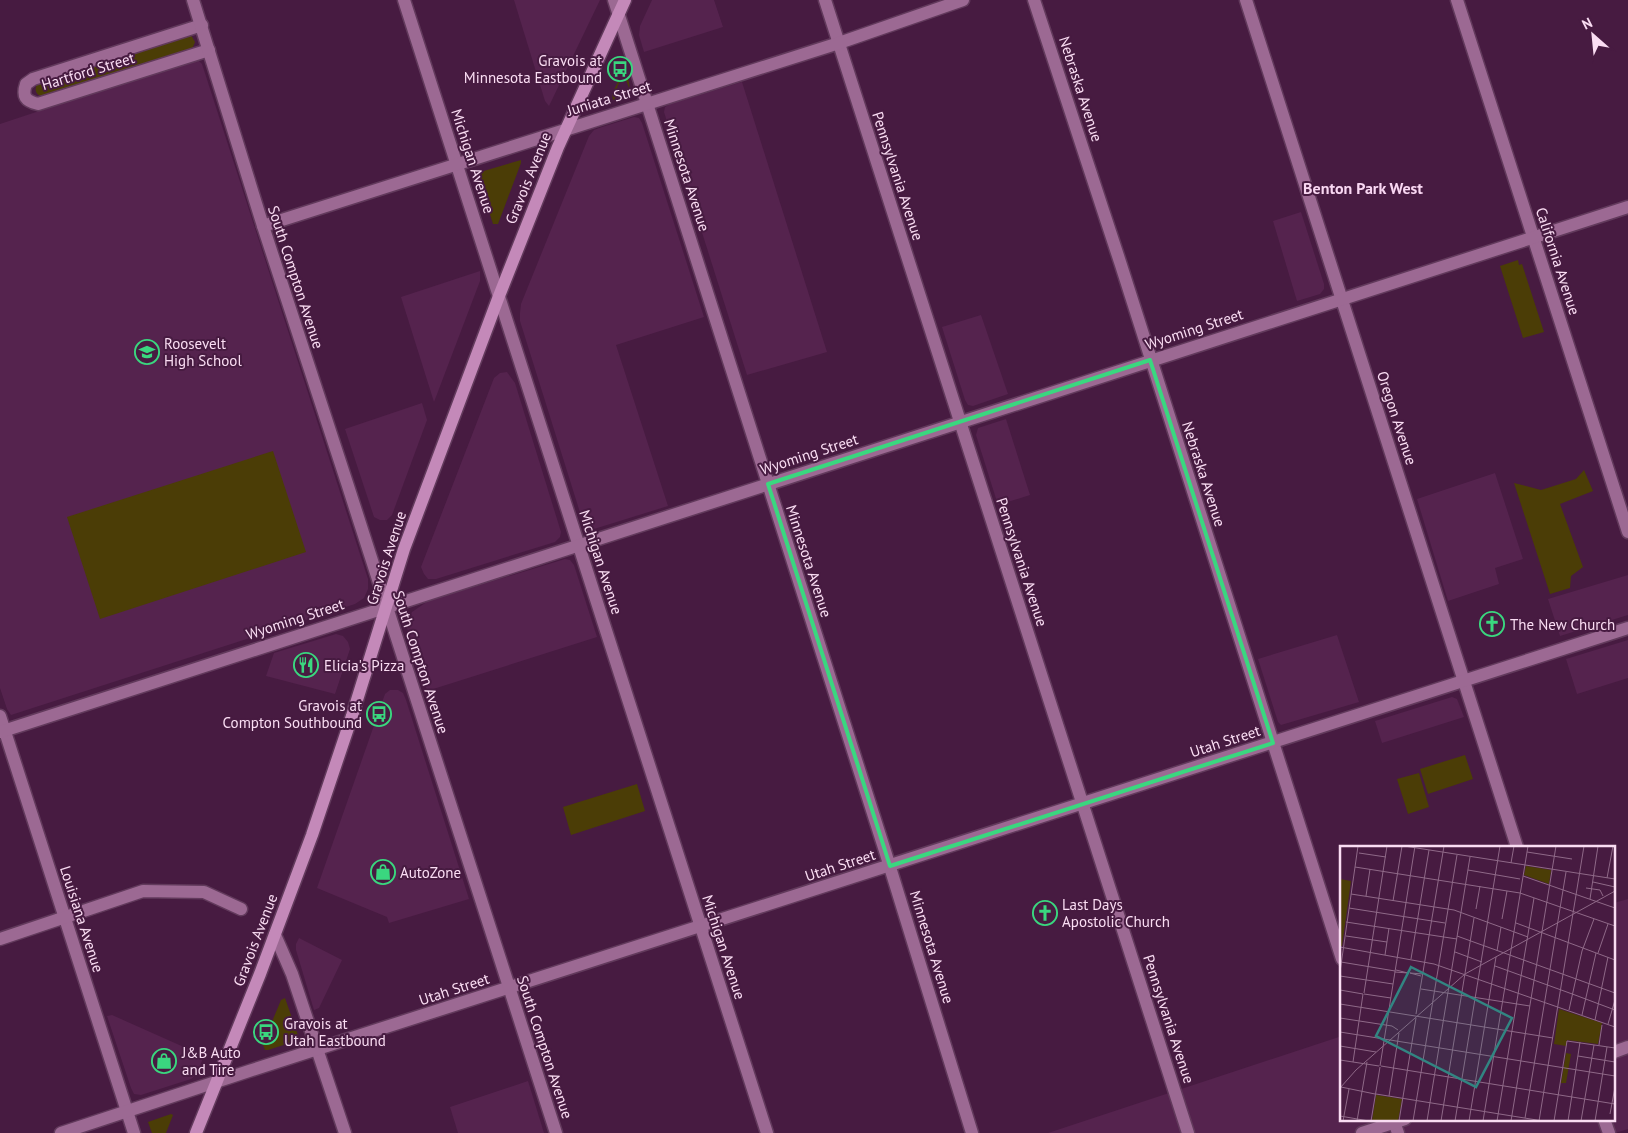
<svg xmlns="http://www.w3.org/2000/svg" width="1628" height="1133" font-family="'PT Sans',sans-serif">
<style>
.built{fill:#55234e}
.green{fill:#4b3d06;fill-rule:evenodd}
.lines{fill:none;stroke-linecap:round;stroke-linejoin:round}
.street-casing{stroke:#623a5c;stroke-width:15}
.secondary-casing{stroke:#623a5c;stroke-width:15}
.primary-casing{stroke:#623a5c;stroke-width:15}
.street{stroke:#9c6993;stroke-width:12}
.secondary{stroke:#9c6993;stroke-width:12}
.primary{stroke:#c489b9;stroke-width:12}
.marked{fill:none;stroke:#3ad77f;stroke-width:4;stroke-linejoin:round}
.labels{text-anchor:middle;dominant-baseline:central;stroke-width:4;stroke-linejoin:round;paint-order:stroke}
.poi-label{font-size:15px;fill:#faddf3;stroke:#471b41;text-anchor:start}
.street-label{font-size:15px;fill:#faddf3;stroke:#471b41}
.neighbourhood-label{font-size:16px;font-weight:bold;fill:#f9d7f2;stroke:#471b41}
.inset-road{fill:none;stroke:#8f6988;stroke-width:1}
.view{fill:#328582;fill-opacity:0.15;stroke:#328582;stroke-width:2.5}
.inset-edge{fill:none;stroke:#faddf3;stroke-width:2.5}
</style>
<rect width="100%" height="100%" fill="#471b41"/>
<g class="built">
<polygon points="514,0 600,0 549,106 545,101"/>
<polygon points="652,0 714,0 723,27 644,52 639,35 640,26"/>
<polygon points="193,60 198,60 202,64 368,579 368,589 364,598 355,604 11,715 7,709 0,688 0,124"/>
<polygon points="742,82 827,352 747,375 664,112 665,107 670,104"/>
<polygon points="634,117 639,118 642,123 704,317 616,345 668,506 594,529 587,528 583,522 520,321 520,313 521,304 589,136 594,130 602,127"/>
<polygon points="1301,212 1324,284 1324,289 1320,294 1297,301 1273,221"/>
<polygon points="480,271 480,281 434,402 401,297"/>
<polygon points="981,315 1008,394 973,406 968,405 965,400 942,327"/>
<polygon points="507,372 515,383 561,532 560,537 555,542 436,579 428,579 424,574 421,567 494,378 500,373"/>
<polygon points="422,403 427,420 392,515 387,520 380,520 374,517 345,429"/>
<polygon points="1006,419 1030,495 998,505 976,435 978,428"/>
<polygon points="1495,473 1523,559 1495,568 1499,584 1448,601 1417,499"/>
<polygon points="565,559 570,560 574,565 597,637 427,691 407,628 408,620 412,612 428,601"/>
<polygon points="1628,575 1628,615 1560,636 1548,599"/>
<polygon points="336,634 343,636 348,642 350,649 335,694 266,676 274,653"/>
<polygon points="1337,635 1359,702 1281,725 1278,722 1258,659"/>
<polygon points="1628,640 1628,678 1577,694 1566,659"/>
<polygon points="390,690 398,690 403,693 406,700 469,899 389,923 387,917 317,888 385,694"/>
<polygon points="1452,697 1457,699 1464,717 1382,743 1375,721"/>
<polygon points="1628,899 1628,1129 1615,1133 1048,1133 1342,1036 1342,1119 1614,1119 1614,903"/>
<polygon points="299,938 342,960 319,1008 314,1010 296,950 296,944"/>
<polygon points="112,1015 204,1056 196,1075 191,1079 141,1095 134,1094 131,1088 107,1016"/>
<polygon points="528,1081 544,1133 458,1133 450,1107"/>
</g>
<g class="green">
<path d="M 188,35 L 191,35 L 195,42 L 193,47 L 190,49 L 43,96 C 36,96 34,90 37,84 Z"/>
<path d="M 625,68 C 627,77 632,86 628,95 L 613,100 L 612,94 ZM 625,77 L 629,88 L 619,91 L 617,87 L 622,78 Z"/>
<polygon points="521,160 521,163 498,224 493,224 477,173"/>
<polygon points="1518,260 1519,265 1522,264 1544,332 1523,338 1500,266"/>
<polygon points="273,451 306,552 100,619 67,517"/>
<polygon points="1584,470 1593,491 1560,504 1583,567 1571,576 1570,588 1550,594 1514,483 1541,490 1576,479"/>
<polygon points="1465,755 1473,779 1428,794 1420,769"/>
<polygon points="1419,773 1429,807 1408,814 1397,779"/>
<polygon points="637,784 645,811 571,835 563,807"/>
<polygon points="285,998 299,1038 296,1041 268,1050 265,1050 263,1045 268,1032 270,1033 274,1025 271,1024 281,1000"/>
<polygon points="171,1114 173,1115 166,1133 152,1133 148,1122"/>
</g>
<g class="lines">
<defs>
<g id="street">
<polyline points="404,0 767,1133"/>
<polyline points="614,0 885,851 972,1133"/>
<polyline points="825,0 1188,1133"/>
<polyline points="1034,0 1121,265 1342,959"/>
<polyline points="1246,0 1517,847"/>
<polyline points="1457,0 1628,532"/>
<path d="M 202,25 L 33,79 L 26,84 C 22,96 25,101 38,104 L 209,50"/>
<polyline points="263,226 839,43 963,0"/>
<polyline points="0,716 134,1133"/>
<polyline points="0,732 1628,207"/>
<polyline points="275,935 292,974 345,1133"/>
<polyline points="0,939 143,891 204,892 241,909"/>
<polyline points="1393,1119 1398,1133"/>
<polyline points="1604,1119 1609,1133"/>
<polyline points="61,1133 249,1071 1628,628"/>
</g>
<g id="secondary">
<polyline points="193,0 263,226 348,486 556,1133"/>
<polyline points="1614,1052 1628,1047"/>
<polyline points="1362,1133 1405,1119"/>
</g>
<polyline id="primary" points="196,1133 260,974 312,835 352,716 404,549 499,296 558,147 625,0"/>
</defs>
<use href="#street" class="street-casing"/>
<use href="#secondary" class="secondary-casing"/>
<use href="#primary" class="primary-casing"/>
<use href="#street" class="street"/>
<use href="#secondary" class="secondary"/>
<use href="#primary" class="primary"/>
</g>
<path class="marked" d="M 1150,360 L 1273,743 L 890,866 L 768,484 Z"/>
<defs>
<symbol id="bus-ring" viewBox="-11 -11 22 22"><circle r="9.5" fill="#471b41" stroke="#3ad77f" stroke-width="1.5"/><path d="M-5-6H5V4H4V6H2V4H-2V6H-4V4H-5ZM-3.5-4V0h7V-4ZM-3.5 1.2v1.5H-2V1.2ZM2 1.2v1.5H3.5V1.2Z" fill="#3ad77f"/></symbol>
<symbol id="school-ring" viewBox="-11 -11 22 22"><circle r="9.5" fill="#471b41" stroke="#3ad77f" stroke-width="1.5"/><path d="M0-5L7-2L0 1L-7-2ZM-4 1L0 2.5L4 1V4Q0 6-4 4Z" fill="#3ad77f"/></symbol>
<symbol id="church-ring" viewBox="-11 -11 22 22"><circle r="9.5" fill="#471b41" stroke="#3ad77f" stroke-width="1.5"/><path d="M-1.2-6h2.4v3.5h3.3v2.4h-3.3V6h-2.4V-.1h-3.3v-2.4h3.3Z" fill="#3ad77f"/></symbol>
<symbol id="restaurant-ring" viewBox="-11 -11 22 22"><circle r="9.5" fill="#471b41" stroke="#3ad77f" stroke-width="1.5"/><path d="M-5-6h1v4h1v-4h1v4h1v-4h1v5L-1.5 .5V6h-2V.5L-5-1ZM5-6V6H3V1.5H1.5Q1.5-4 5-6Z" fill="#3ad77f"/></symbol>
<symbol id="shop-ring" viewBox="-11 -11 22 22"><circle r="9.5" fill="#471b41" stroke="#3ad77f" stroke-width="1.5"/><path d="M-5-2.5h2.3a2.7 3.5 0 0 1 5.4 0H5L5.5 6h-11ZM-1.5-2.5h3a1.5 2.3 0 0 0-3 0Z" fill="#3ad77f"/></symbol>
</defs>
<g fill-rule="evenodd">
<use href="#bus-ring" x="606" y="55" width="28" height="28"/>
<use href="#school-ring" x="133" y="338" width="28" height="28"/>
<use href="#church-ring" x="1478" y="610" width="28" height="28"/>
<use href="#restaurant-ring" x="292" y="651" width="28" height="28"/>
<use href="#bus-ring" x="365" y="700" width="28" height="28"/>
<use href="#shop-ring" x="369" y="858" width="28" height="28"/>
<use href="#church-ring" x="1031" y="899" width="28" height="28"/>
<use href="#bus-ring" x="252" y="1018" width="28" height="28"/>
<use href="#shop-ring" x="150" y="1047" width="28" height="28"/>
</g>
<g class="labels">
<g class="poi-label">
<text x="602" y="60" text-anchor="end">Gravois at<tspan x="602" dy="17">Minnesota Eastbound</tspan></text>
<text x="164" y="343">Roosevelt<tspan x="164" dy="17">High School</tspan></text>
<text x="1510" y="624">The New Church</text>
<text x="324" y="665">Elicia's Pizza</text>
<text x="362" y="705" text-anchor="end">Gravois at<tspan x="362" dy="17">Compton Southbound</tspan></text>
<text x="400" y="872">AutoZone</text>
<text x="1062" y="904">Last Days<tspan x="1062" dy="17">Apostolic Church</tspan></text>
<text x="284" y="1023">Gravois at<tspan x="284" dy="17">Utah Eastbound</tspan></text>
<text x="182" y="1052">J&amp;B Auto<tspan x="182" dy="17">and Tire</tspan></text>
</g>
<g class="street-label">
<text transform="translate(88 71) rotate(-17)">Hartford Street</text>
<text transform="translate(1081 89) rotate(72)">Nebraska Avenue</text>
<text transform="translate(609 98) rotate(-17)">Juniata Street</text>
<text transform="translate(473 161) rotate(72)">Michigan Avenue</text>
<text transform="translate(687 175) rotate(72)">Minnesota Avenue</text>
<text transform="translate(898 176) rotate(72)">Pennsylvania Avenue</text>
<text transform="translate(528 178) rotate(-68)">Gravois Avenue</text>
<text transform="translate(1558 261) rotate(72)">California Avenue</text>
<text transform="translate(296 277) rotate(72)">South Compton Avenue</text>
<text transform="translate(1194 329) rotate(-18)">Wyoming Street</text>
<text transform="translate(1397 418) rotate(72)">Oregon Avenue</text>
<text transform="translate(809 454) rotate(-18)">Wyoming Street</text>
<text transform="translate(1204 474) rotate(72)">Nebraska Avenue</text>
<text transform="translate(386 558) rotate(-72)">Gravois Avenue</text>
<text transform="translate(809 561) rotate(72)">Minnesota Avenue</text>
<text transform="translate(601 562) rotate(72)">Michigan Avenue</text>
<text transform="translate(1022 562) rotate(72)">Pennsylvania Avenue</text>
<text transform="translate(295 619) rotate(-18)">Wyoming Street</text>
<text transform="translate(421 662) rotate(72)">South Compton Avenue</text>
<text transform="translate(1225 741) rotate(-18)">Utah Street</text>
<text transform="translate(840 865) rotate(-18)">Utah Street</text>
<text transform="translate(82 919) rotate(72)">Louisiana Avenue</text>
<text transform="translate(255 940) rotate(-69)">Gravois Avenue</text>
<text transform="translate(724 947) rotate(72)">Michigan Avenue</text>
<text transform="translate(932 947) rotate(73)">Minnesota Avenue</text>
<text transform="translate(454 989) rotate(-18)">Utah Street</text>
<text transform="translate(1169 1019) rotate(72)">Pennsylvania Avenue</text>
<text transform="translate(545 1047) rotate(72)">South Compton Avenue</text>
</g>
<g class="neighbourhood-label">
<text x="1363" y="188">Benton Park West</text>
</g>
</g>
<g transform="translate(1340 846)">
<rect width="275" height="275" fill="#471b41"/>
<path d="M 186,20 L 211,24 L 209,38 L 184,29 ZM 0,33 L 11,35 L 2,100 L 0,100 ZM 219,163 L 262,177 L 258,198 L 227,194 L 226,200 L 214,198 ZM 226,207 L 231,208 L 226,237 L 221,237 ZM 36,249 L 62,253 L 58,275 L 32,275 Z" fill="#4b3d06"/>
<path class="inset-road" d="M 64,0 L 275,33M 187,6 L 232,13M 19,7 L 46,11M 171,17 L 174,0M 15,21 L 180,47 L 275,80M 128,24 L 180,33M 183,30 L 275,62M 267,32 L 273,0M 253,36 L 275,41M 246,42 L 260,44 L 263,50M 11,48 L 114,64 L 188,91M 26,50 L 30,23M 250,53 L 258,0M 53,55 L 62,0M 9,62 L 105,77M 136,63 L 140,40M 162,73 L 167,45M 6,76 L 117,93M 176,77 L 275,114M 6,90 L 47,96M 117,90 L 275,147M 0,101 L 94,118 L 275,181M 157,105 L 161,81M 115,106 L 142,116M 258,107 L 268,78M 45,109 L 49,82M 71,113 L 89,4M 1,116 L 55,125M 155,120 L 235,149M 0,126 L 18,0M 55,126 L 68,127 L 56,124M 0,130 L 53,138M 81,130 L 70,127 L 83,128M 81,143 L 190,160M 0,144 L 23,148M 24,147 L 47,0M 24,148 L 51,152M 235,149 L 275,164M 0,158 L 213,192M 229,164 L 242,105 L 254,73M 76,168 L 104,0M 242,169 L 256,107M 0,172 L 52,180 L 58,184M 255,174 L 268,111M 268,178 L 275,154M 0,186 L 275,230M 199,190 L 226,26M 259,199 L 262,179M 0,200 L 36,206M 238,210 L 275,216M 0,214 L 39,220M 13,216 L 23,148M 40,220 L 75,0M 41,220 L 275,258M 1,241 L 35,248M 0,242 L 16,224 L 125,128 L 275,45M 36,248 L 203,275M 49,250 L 59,187M 270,268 L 275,241M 0,270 L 29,275M 185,272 L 199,190M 3,275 L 9,243M 17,275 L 27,216M 31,275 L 40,221M 59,275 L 76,172M 73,275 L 117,9M 87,275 L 130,11M 101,275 L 134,72M 115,275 L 160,0M 129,275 L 156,111M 143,275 L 188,0M 157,275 L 194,52M 171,275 L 216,0M 199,275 L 244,0M 214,275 L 227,195 L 275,202M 228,275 L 240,196M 241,275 L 254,199M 255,275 L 267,201"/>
<path class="view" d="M 71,121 L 172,172 L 136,241 L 36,190 Z"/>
<rect width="275" height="275" class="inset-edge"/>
</g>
<g transform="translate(1593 35) rotate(333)" stroke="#471b41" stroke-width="4" paint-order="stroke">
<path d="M0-4L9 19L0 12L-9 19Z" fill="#faddf3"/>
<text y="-8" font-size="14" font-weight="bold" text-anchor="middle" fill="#faddf3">N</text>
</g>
</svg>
